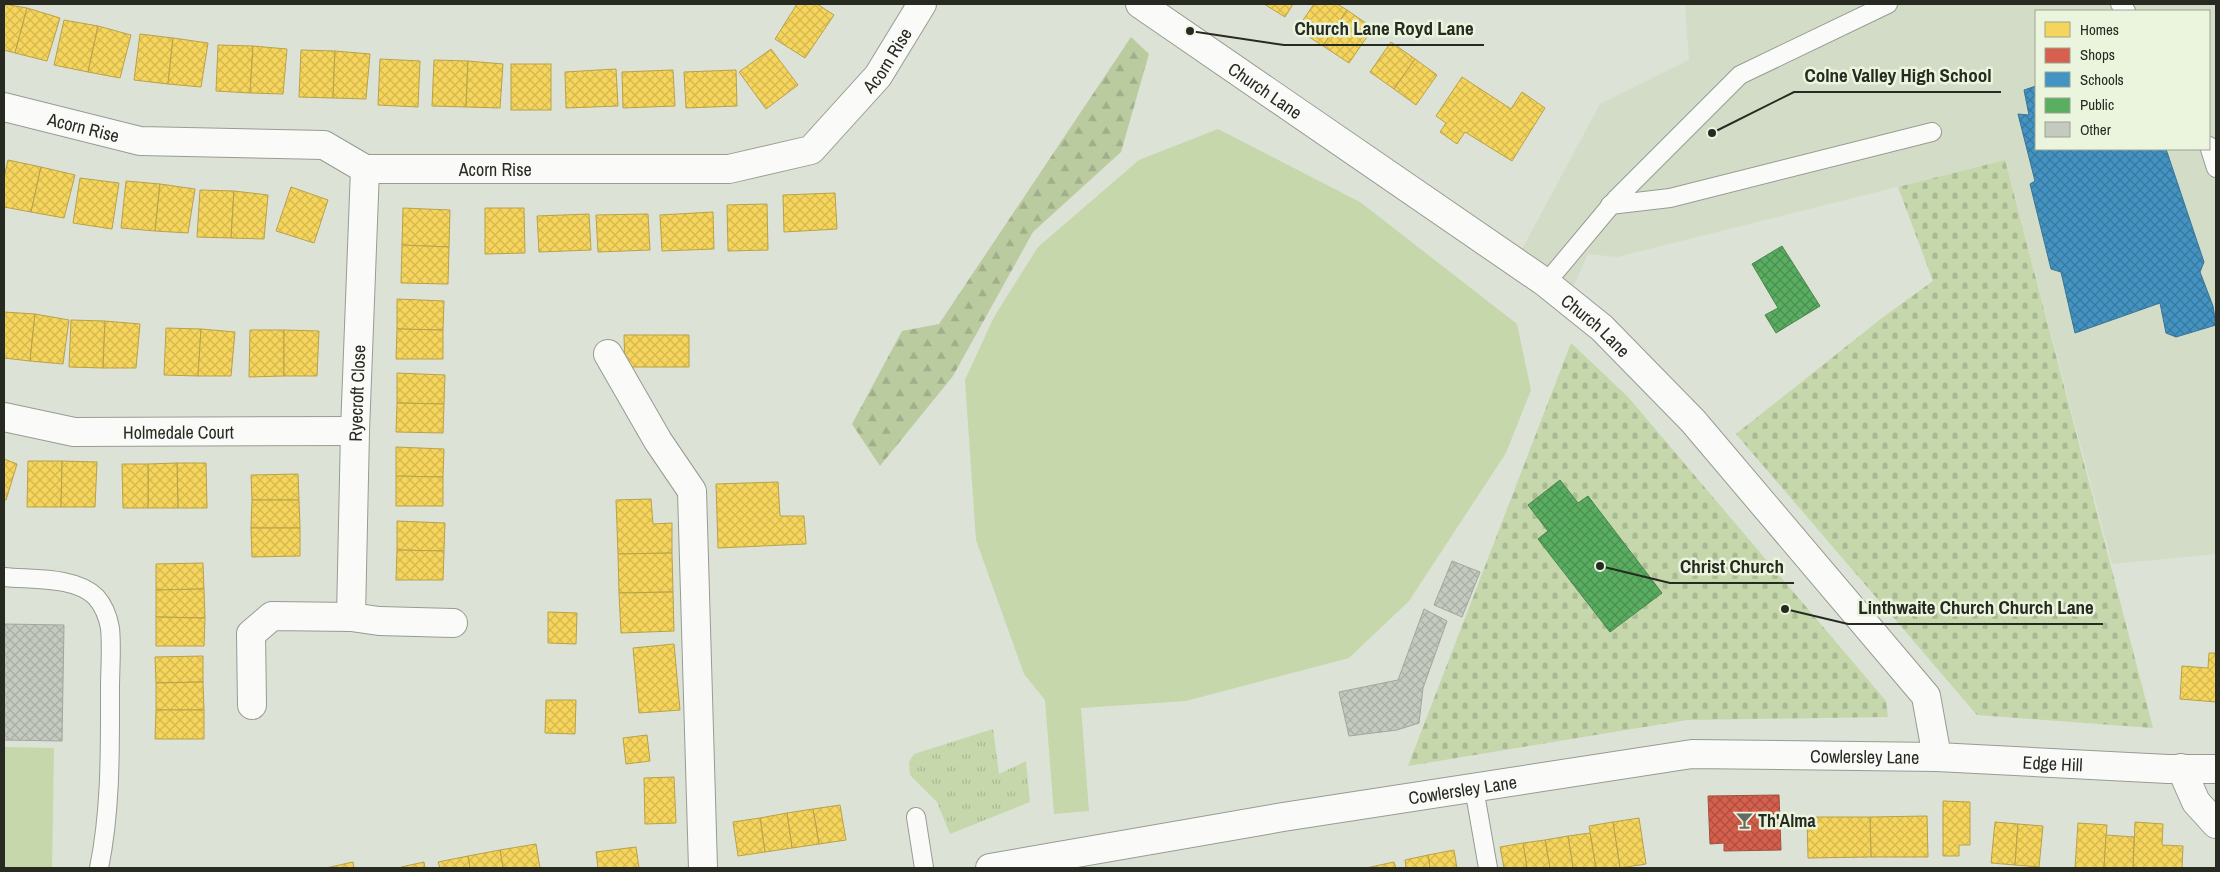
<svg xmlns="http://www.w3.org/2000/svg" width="2220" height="872" font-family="'Archivo Narrow',sans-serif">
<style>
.built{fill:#d3dcc7;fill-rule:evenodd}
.grass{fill:url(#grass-tufts)}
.forest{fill:url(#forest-firs)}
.cemetery{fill:url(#cemetery-stones)}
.pitch{fill:#c5d7ab}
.homes{fill:url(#homes-cross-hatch);stroke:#b8a24a}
.shops{fill:url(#shops-cross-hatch);stroke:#a15040}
.schools{fill:url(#schools-cross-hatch);stroke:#3a7492}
.public{fill:url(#public-cross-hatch);stroke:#4a864e}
.building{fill:url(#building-cross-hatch);stroke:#a2a79d}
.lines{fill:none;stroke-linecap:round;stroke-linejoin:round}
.service-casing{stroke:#979c92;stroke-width:20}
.minor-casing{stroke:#979c92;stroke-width:30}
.tertiary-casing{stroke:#979c92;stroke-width:30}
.service{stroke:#fafbf9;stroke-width:18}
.minor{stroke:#fafbf9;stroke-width:28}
.tertiary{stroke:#fafbf9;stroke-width:28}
.labels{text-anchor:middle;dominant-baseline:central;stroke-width:5;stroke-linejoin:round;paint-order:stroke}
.street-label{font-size:18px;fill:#262a21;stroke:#ebf4dd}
.poi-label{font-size:18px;font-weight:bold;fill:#262a21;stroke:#ebf4dd;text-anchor:start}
.leader{fill:none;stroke:#262a21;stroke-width:2}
.callout-dot{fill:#262a21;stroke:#ebf4dd;stroke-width:2}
.callout-label{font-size:19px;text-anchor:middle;font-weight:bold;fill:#262a21;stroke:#ebf4dd;stroke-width:5;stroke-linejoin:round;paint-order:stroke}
</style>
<defs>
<pattern id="grass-tufts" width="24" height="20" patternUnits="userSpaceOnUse" patternTransform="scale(1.25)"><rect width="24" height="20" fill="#c5d7ab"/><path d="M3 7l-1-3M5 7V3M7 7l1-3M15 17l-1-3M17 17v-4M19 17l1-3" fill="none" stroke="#a9b993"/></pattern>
<pattern id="forest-firs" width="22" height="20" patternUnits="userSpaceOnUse" patternTransform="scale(1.25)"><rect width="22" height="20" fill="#bacba0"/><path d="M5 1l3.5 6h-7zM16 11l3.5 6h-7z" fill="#a0ae8a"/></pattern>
<pattern id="cemetery-stones" width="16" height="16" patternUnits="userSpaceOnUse" patternTransform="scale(1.25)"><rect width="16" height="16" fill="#c5d7ab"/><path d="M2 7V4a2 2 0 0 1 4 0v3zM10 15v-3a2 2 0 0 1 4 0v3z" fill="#a9b993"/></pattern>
<pattern id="homes-cross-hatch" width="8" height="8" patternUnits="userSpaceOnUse" patternTransform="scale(1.25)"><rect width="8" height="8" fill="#f6d55c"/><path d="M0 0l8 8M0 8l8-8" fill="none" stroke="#d3b750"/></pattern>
<pattern id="shops-cross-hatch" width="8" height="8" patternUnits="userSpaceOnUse" patternTransform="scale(1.25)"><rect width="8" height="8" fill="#d6604d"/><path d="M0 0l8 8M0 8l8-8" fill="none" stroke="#ad4f40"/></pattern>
<pattern id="schools-cross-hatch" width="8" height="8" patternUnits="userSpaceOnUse" patternTransform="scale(1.25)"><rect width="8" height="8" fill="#4393c3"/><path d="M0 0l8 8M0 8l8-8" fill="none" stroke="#38789e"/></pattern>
<pattern id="public-cross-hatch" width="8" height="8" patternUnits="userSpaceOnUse" patternTransform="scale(1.25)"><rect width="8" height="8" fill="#5aae61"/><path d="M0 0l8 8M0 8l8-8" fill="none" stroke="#4a8e50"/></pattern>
<pattern id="building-cross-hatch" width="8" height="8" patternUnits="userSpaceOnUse" patternTransform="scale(1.25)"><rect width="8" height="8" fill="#c5cac0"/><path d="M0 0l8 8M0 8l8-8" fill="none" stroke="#a9aea5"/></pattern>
</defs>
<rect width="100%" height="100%" fill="#dce2d5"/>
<path class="built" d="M 1685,4 L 2216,4 L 2216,554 L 2112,564 L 2005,160 L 1617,257 L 1588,254 L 1571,292 L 1521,251 L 1600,104 L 1689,60 ZM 2036,11 L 2209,11 L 2209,149 L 2036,149 Z"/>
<polygon class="grass" points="993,729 999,774 1026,761 1030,802 950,834 937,802 910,775 909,762 914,754"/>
<polygon class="forest" points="1131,37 1149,54 1121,152 1033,232 953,376 880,466 852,424 902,331 939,324"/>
<g class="cemetery">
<polygon points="2005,160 2153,728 1977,715 1736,434 1882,318 1933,281 1898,187"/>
<polygon points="1571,343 1628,397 1886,701 1888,717 1687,720 1408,766"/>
</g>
<g class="pitch">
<polygon points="1218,129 1360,202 1517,324 1531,390 1506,453 1409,601 1349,658 1186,701 1081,708 1089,811 1054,814 1045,700 1024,674 976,540 965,380 994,317 1038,247 1139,160"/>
<polygon points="4,747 54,748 52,868 4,868"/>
</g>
<g class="homes">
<polygon points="4,4 27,8 15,53 4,50"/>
<polygon points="797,4 817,4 834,15 805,58 775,39"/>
<polygon points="1264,4 1293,4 1285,17"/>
<polygon points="1314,4 1337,4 1347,10 1323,46 1297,29"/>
<polygon points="27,8 60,18 47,61 15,53"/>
<polygon points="1347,10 1373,28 1349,63 1323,46"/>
<polygon points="64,20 98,26 88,72 54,65"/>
<polygon points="98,26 131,35 120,78 88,72"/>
<polygon points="140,34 173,38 168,84 134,80"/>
<polygon points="173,38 208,43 201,87 168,84"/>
<polygon points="1391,42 1415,59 1394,89 1370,72"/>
<polygon points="218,45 253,46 250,93 216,91"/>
<polygon points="253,46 287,49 283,94 250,93"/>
<polygon points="771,49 798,85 766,109 739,72"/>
<polygon points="301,50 335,51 333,98 299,97"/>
<polygon points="335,51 370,54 366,99 333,98"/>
<polygon points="380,59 420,61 418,107 378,105"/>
<polygon points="1415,59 1437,75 1416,105 1394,89"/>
<polygon points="434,60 468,61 466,107 432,106"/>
<polygon points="468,61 503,64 500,108 466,107"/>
<rect x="511" y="64" width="40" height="46"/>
<polygon points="616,69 618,106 566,108 565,72"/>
<polygon points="673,70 675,106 623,108 622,72"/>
<polygon points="736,70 737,106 686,108 684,72"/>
<polygon points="1462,77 1511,109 1522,92 1545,108 1512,161 1465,132 1457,144 1440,132 1446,123 1436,116"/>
<polygon points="8,160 41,167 31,212 4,207 4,178"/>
<polygon points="41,167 75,175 64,218 31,212"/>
<polygon points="80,178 119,183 112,229 73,223"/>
<polygon points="126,181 160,184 155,231 121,228"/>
<polygon points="160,184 195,189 188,233 155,231"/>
<polygon points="291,187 328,200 314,243 276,231"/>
<polygon points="200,190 234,191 231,238 197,237"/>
<polygon points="234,191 268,195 264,239 231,238"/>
<polygon points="835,193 837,229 784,232 783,195"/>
<polygon points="767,204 768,250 728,251 727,205"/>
<polygon points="403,208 450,210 449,247 402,245"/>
<polygon points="485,208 524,208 525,253 485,254"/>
<polygon points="713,212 714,249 662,251 660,215"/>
<polygon points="589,214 591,250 539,252 537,216"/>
<polygon points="648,214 650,250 598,252 596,215"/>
<polygon points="402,245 449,247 448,284 401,283"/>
<polygon points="397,299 444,301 443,330 397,329"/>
<polygon points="4,312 35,314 30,361 4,358"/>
<polygon points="35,314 69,320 63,364 30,361"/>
<polygon points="71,320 105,321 103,368 69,367"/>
<polygon points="105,321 140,324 136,368 103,368"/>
<polygon points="166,328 201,329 198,376 164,375"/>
<polygon points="201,329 235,332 231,376 198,376"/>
<polygon points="397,329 443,330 443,359 396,359"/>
<polygon points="250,330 284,330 284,376 249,377"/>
<polygon points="284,330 319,331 317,376 284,376"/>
<polygon points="624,335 689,335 689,367 625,367"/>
<polygon points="397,373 445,375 444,404 397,403"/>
<polygon points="397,403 444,404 443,433 396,432"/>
<polygon points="396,447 444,449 443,477 396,476"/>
<polygon points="4,459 17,464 6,500 4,500"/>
<polygon points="28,461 62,461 61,507 27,507"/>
<polygon points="62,461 97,462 95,507 61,507"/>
<polygon points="177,463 206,463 207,508 178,508"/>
<polygon points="177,463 178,508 148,508 148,464"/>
<polygon points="122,464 148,464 148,508 123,508"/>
<polygon points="298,474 299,500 252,500 251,475"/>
<polygon points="396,476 443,477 443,506 396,506"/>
<polygon points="778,482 780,516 804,516 806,544 718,548 716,484"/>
<polygon points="651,499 653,524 672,523 672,553 618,554 616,500"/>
<polygon points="252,500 299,500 300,528 251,528"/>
<polygon points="397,521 445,523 444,551 397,550"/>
<polygon points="251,528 300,528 300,556 252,557"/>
<polygon points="397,550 444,551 443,580 396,580"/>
<polygon points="672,553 673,592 619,593 618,554"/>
<polygon points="203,563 204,589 156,590 156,564"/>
<polygon points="204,589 205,618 156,617 156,590"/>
<polygon points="673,592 674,631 621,633 619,593"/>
<polygon points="548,612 577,613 576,644 548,643"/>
<polygon points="156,617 205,618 204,646 156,646"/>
<polygon points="674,644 680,710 639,713 633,648"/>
<polygon points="2209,653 2216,653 2216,702 2180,699 2182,666 2208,668"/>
<polygon points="203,656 203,682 156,683 155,657"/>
<polygon points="203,682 204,710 156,710 156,683"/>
<polygon points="546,700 576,700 575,734 545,733"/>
<polygon points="156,710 204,710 204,739 155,739"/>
<polygon points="647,735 650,761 626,764 623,738"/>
<polygon points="674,777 676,823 645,824 644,778"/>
<polygon points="1943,801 1970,802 1970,845 1959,845 1959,856 1943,856"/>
<polygon points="840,805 846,840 819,844 813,809"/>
<polygon points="813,809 819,844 792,848 787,813"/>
<polygon points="787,813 792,848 765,852 760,818"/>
<polygon points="1927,816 1928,857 1871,857 1870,817"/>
<polygon points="1807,817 1870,817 1871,857 1808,858"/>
<polygon points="760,818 765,852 738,856 733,822"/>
<polygon points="1639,818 1646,864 1620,868 1613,822"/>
<polygon points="1613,822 1620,868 1596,868 1589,826"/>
<polygon points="1995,822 2018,824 2015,865 1991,863"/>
<polygon points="2135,822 2163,824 2162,845 2183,846 2182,868 2133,868"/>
<polygon points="2078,823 2107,825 2104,868 2075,868"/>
<polygon points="2018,824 2043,826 2039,867 2015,865"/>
<polygon points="1590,833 1596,868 1573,868 1568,836"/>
<polygon points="2106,835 2134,837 2133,868 2104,868"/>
<polygon points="1568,836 1573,868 1550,868 1545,840"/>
<polygon points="1545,840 1550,868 1527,868 1523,843"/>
<polygon points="1523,843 1527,868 1504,868 1500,847"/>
<polygon points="536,844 540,868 503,868 500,850"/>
<polygon points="636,847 639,868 598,868 596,852"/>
<polygon points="500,850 503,868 470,868 468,856"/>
<polygon points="1454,850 1457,868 1430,868 1428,855"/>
<polygon points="1428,855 1430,868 1406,868 1405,860"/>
<polygon points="468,856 470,868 440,868 438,862"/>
<polygon points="353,862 354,868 326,868"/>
<polygon points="424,862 425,868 401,868 401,867"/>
<polygon points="1394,862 1396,868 1366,868"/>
</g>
<polygon class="shops" points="1779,795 1781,850 1724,851 1724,843 1710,844 1708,796"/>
<polygon class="schools" points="2036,86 2036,149 2166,149 2204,262 2200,272 2213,306 2216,325 2176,337 2166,333 2160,303 2075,333 2061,272 2051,269 2030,184 2035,181 2018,114 2029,115 2024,90"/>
<g class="public">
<polygon points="1782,246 1820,306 1776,333 1765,315 1778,308 1752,264"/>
<polygon points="1560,480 1578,503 1588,496 1662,593 1610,632 1538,539 1548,531 1528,505"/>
</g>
<g class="building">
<polygon points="1452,561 1480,572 1462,617 1434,605"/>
<polygon points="1424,609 1447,621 1423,688 1419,723 1397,730 1349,736 1339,692 1398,680"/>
<polygon points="4,624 64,625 62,741 4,740"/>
</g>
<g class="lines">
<defs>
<g id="service">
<polyline points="2120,4 2126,11"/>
<polyline points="2209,146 2216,168"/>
<polyline points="1610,205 1670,198 1932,132"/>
<polyline points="1546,283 1617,198 1740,75 1888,4"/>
<path d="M 4,577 C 31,580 75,576 96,597 C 104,606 108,617 110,628 C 112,648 110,669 110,689 C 110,749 111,810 99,868"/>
<polyline points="1474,788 1488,868"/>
<polyline points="916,817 924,868"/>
</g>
<g id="minor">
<path id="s1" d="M 1140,4 L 1546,283 L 1602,328 L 1693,421 L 1926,696 L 1937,757"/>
<path id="s2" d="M 4,107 L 140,141 L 324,145 L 365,169 L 729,169 L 811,150 L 878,76 L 922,4"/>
<polyline points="608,354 658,441 692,491 703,868"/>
<path id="s3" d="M 4,417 L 74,432 L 355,431"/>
<path id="s4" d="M 351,617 L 355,431 L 365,169"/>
<polyline points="252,705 251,634 272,616 351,617 379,621 453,623"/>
<polyline points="2181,768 2196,802 2216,824"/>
</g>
<g id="tertiary">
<path id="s5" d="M 990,868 L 1283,817 L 1692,754 L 1937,757 L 2168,769 L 2216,769"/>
</g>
</defs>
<use href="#service" class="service-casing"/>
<use href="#minor" class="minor-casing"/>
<use href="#tertiary" class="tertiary-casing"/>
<use href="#service" class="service"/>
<use href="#minor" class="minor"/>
<use href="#tertiary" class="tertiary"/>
</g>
<defs>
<symbol id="bar-bare" viewBox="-9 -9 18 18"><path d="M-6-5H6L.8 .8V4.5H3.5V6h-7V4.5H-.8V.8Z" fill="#666a60" stroke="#ebf4dd" stroke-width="2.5" paint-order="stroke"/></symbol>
</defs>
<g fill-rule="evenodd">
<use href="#bar-bare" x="1732" y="808" width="25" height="25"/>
</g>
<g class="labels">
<g class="street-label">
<text stroke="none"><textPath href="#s2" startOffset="938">Acorn Rise</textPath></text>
<text stroke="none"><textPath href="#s1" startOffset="152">Church Lane</textPath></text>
<text stroke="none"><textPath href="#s2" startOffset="82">Acorn Rise</textPath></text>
<text stroke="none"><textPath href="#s2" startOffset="502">Acorn Rise</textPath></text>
<text stroke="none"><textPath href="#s1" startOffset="558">Church Lane</textPath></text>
<text stroke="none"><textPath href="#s4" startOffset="224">Ryecroft Close</textPath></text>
<text stroke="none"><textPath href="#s3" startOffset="176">Holmedale Court</textPath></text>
<text stroke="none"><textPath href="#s5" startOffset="884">Cowlersley Lane</textPath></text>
<text stroke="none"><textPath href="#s5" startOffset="1072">Edge Hill</textPath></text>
<text stroke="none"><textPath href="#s5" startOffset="479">Cowlersley Lane</textPath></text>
</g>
<g class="poi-label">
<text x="1758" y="820">Th'Alma</text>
</g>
</g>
<path class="leader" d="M1190 31L1284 45H1484M1712 133L1794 92H2001M1600 566L1670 583H1794M1785 609L1848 624H2103"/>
<g class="callout-dot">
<circle cx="1190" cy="31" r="5"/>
<circle cx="1712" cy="133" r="5"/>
<circle cx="1600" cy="566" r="5"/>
<circle cx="1785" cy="609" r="5"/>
</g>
<g class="callout-label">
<text x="1384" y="35">Church Lane Royd Lane</text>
<text x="1898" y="82">Colne Valley High School</text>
<text x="1732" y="573">Christ Church</text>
<text x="1976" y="614">Linthwaite Church Church Lane</text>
</g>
<rect width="2220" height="872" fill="none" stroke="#262a21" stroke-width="10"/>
<rect x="2035" y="10" width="175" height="140" fill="#ebf4dd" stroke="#9ca392"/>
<rect x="2045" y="22" width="25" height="15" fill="#f6d55c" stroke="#9ca392"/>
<text x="2080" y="35" font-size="15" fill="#262a21">Homes</text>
<rect x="2045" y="48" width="25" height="15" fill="#d6604d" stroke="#9ca392"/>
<text x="2080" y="60" font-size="15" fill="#262a21">Shops</text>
<rect x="2045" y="72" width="25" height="15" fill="#4393c3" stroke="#9ca392"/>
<text x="2080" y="85" font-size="15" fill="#262a21">Schools</text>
<rect x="2045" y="98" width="25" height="15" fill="#5aae61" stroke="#9ca392"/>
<text x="2080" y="110" font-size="15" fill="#262a21">Public</text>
<rect x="2045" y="122" width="25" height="15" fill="#c5cac0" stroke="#9ca392"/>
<text x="2080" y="135" font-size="15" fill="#262a21">Other</text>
</svg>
